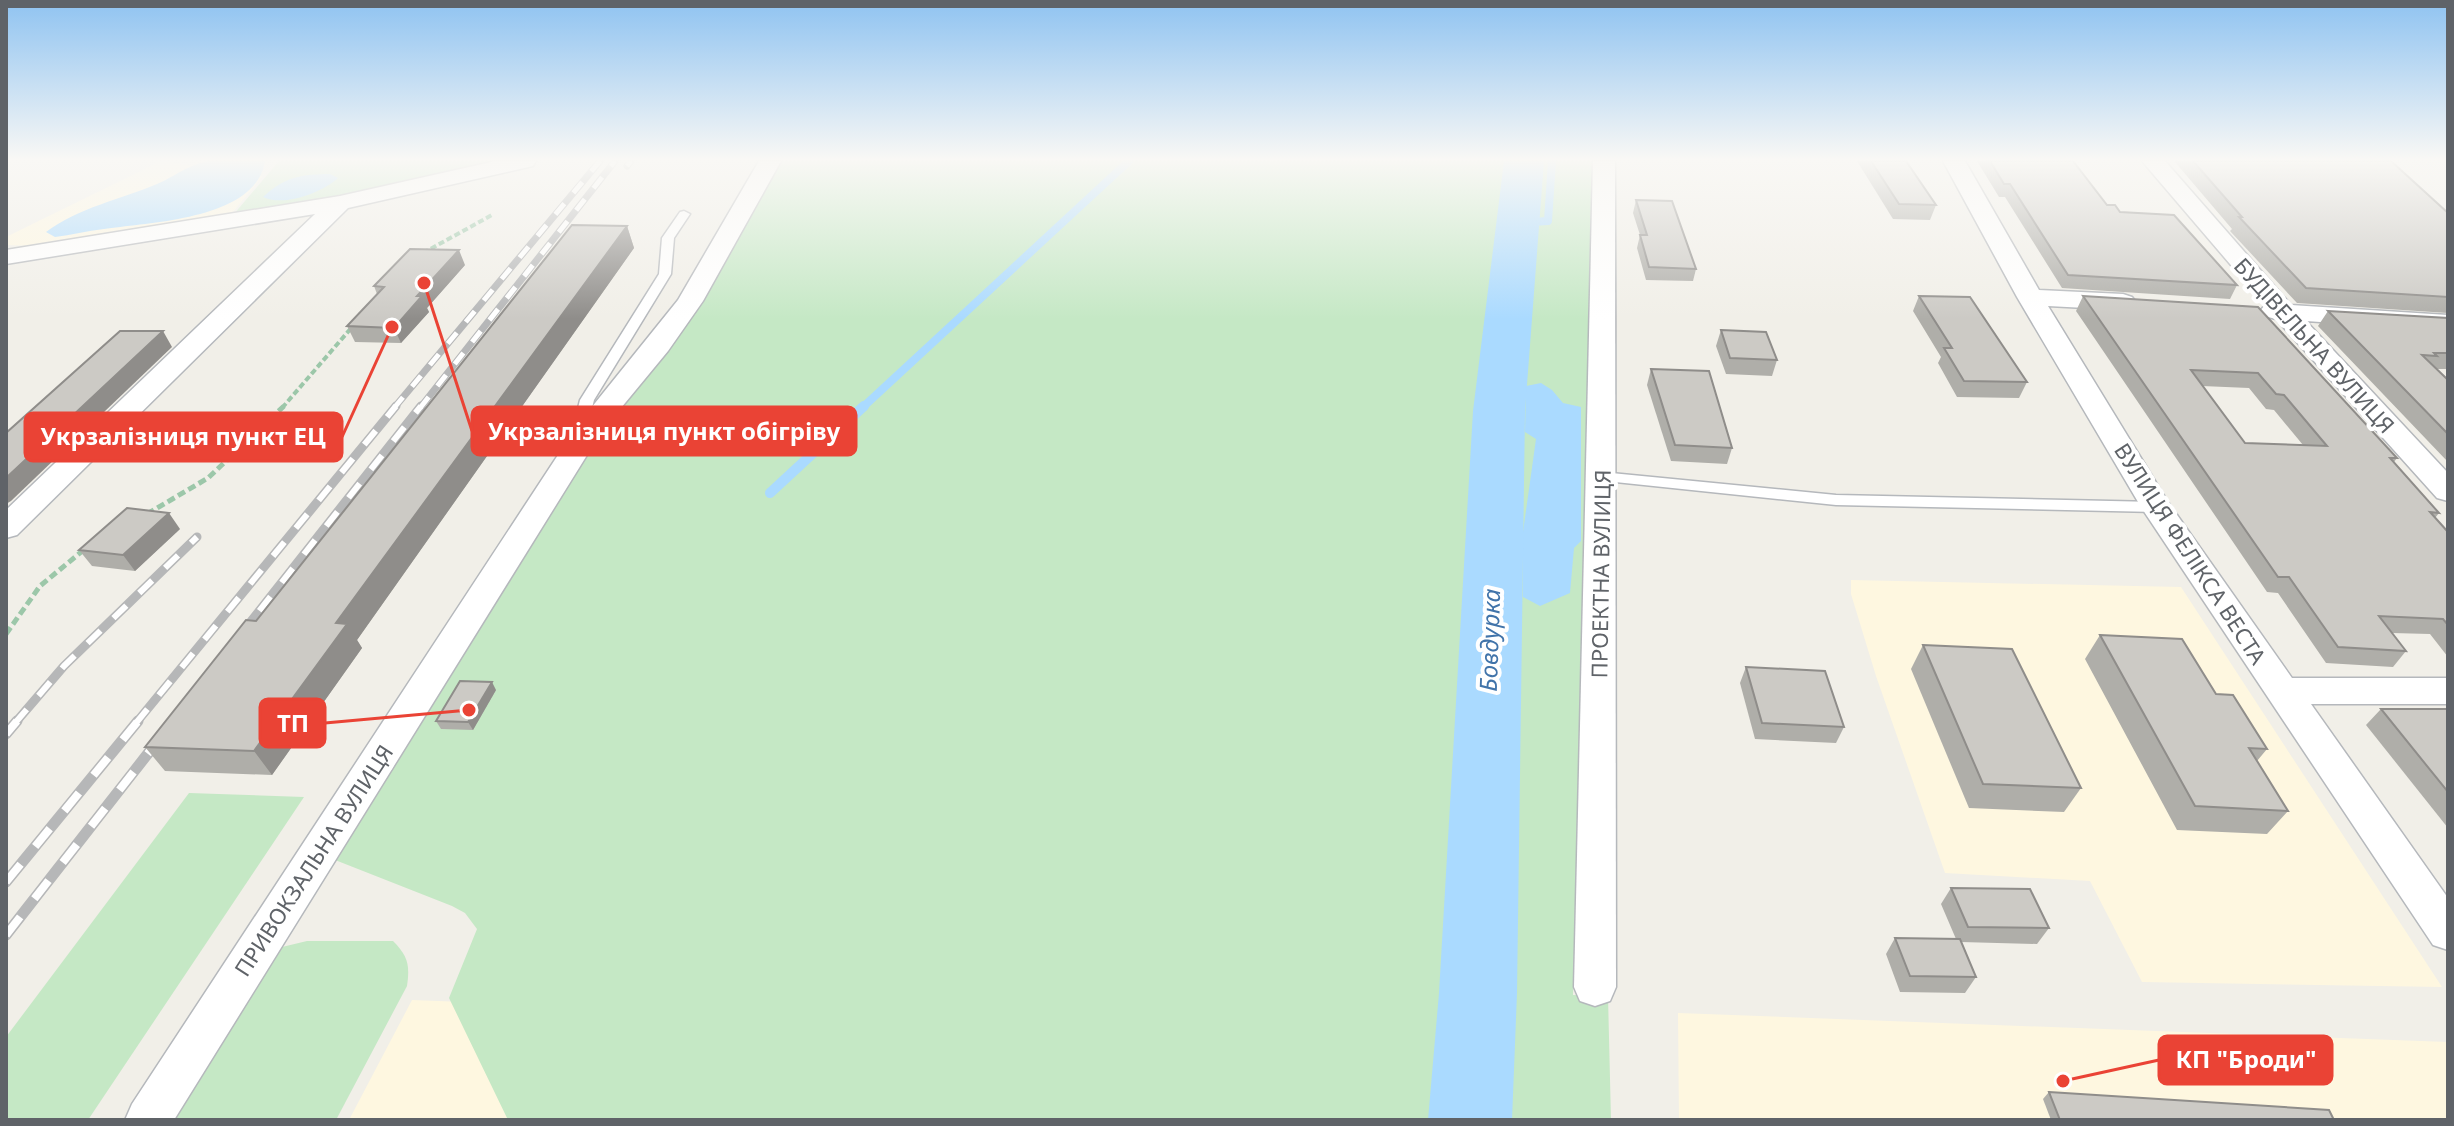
<svg xmlns="http://www.w3.org/2000/svg" width="2454" height="1126" font-family="'Noto Sans',sans-serif">
<style>
.commercial{fill:#fef7e0}
.green{fill:#c5e8c5}
.water{fill:#aadaff}
.lines{fill:none;stroke-linecap:round;stroke-linejoin:round}
.stream-far1{stroke:#aadaff;stroke-width:8}
.stream{stroke:#aadaff;stroke-width:10}
.river{fill:#aadaff;fill-rule:evenodd}
.lane-casing{stroke:#b5b8bc;stroke-width:3}
.street-casing{stroke:#b5b8bc;stroke-width:3}
.path-far1{stroke:#9cc7a9;stroke-width:4;stroke-dasharray:6 3;stroke-linecap:butt}
.path{stroke:#9cc7a9;stroke-width:5;stroke-dasharray:8 4;stroke-linecap:butt}
.lane{fill:#fff;fill-rule:evenodd}
.street{fill:#fff;fill-rule:evenodd}
.rail-far2-casing{stroke:#b6b7b8;stroke-width:7}
.rail-far1-casing{stroke:#b6b7b8;stroke-width:9}
.rail-casing{stroke:#b6b7b8;stroke-width:11}
.rail-far2{stroke:#fff;stroke-width:5;stroke-dasharray:14;stroke-linecap:butt}
.rail-far1{stroke:#fff;stroke-width:6;stroke-dasharray:18;stroke-linecap:butt}
.rail{stroke:#fff;stroke-width:8;stroke-dasharray:23;stroke-linecap:butt}
.wall{fill:#afaea9;fill-rule:evenodd}
.shaded-wall{fill:#8f8d8a}
.building{fill:#cccac5;stroke:#8f8d8a;stroke-width:2;fill-rule:evenodd}
.labels{text-anchor:middle;dominant-baseline:central;stroke-width:8;stroke-linejoin:round;paint-order:stroke}
.street-label{font-size:22px;fill:#5f6368;stroke:#fff}
.water-label{font-size:24px;font-style:italic;fill:#4174aa;stroke:#fff}
.leader{fill:none;stroke:#ea4335;stroke-width:3}
.callout-dot{fill:#ea4335;stroke:#fff;stroke-width:3}
.callout{fill:#ea4335;stroke:#ea4335;stroke-width:3}
.callout-label{font-size:24px;text-anchor:middle;font-weight:bold;fill:#fff}
</style>
<rect width="100%" height="100%" fill="#f1efe8"/>
<g class="commercial">
<polygon points="161,161 263,176 232,213 35,246 6,245 6,237"/>
<polygon points="1851,580 2181,587 2442,987 2142,982 2090,881 1945,873 1876,676 1851,594"/>
<polygon points="412,1000 643,1009 600,1120 349,1120"/>
<polygon points="1678,1013 2448,1042 2448,1120 1679,1120"/>
</g>
<g class="green">
<polygon points="279,161 525,161 228,221"/>
<polygon points="779,161 1598,161 1573,995 1608,996 1611,1120 508,1120 449,998 477,929 465,913 452,906 330,858 577,465"/>
<polygon points="189,793 304,797 88,1120 6,1120 6,1037"/>
<path d="M 307,941 L 393,941 C 408,956 410,965 407,986 L 336,1120 L 148,1120 L 260,957 L 282,947 Z"/>
</g>
<g class="water">
<path d="M 209,161 L 265,161 C 256,220 149,222 104,229 C 87,231 71,235 55,237 L 46,232 C 78,208 121,199 157,184 C 176,176 187,165 209,161 Z"/>
<path d="M 330,174 L 338,178 C 322,193 283,207 263,197 C 284,177 302,174 330,174 Z"/>
<polygon points="1541,383 1552,390 1563,403 1581,407 1581,541 1574,548 1570,593 1540,606 1523,597 1523,532 1536,439 1525,432 1526,386"/>
</g>
<g class="lines">
<g class="stream-far1">
<polyline points="1518,223 1548,221 1552,161"/>
<polyline points="862,408 1129,161"/>
</g>
<polyline class="stream" points="770,493 864,406"/>
<polygon class="river" points="1504,161 1544,161 1525,411 1517,993 1512,1120 1428,1120 1439,993 1473,411"/>
<defs>
<g id="lane">
<polygon points="684,211 690,214 674,238 671,274 594,400 590,416 596,429 594,432 584,432 576,416 580,400 659,274 662,238 680,212"/>
<polygon points="1601,472 1836,495 2156,502 2164,507 2156,512 1836,505 1596,480 1594,477 1596,474"/>
</g>
<g id="street">
<polygon points="496,161 536,161 533,166 348,208 17,535 6,538 6,510 315,214 6,264 6,250 340,196"/>
<polygon points="759,161 781,161 703,301 668,351 602,431 174,1120 125,1120 132,1104 579,423 678,300"/>
<polygon points="1593,161 1615,161 1616,987 1610,1001 1595,1006 1580,1001 1574,987"/>
<polygon points="1943,161 1965,161 2039,290 2123,294 2132,297 2136,302 2132,307 2123,310 2048,306 2168,502 2292,678 2448,678 2448,704 2311,704 2448,898 2448,950 2433,945 2141,507 2017,297"/>
<polygon points="2142,161 2165,161 2291,305 2448,315 2448,331 2306,321 2448,473 2448,501 2437,498 2276,319 2264,316 2260,311 2265,305"/>
</g>
</defs>
<use href="#lane" class="lane-casing"/>
<use href="#street" class="street-casing"/>
<g class="path-far1">
<polyline points="423,253 492,215"/>
<polyline points="282,408 353,326"/>
</g>
<g class="path">
<polyline points="147,514 208,478 284,406"/>
<polyline points="6,634 40,586 86,548"/>
</g>
<use href="#lane" class="lane"/>
<use href="#street" class="street"/>
<defs>
<g id="rail-far2">
<polyline points="627,166 631,161"/>
<polyline points="394,408 600,161"/>
<polyline points="420,408 615,161"/>
</g>
<g id="rail-far1">
<polyline points="237,639 421,406"/>
<polyline points="15,723 64,666 197,537"/>
<polyline points="136,723 396,406"/>
</g>
<g id="rail">
<polyline points="6,734 17,721"/>
<polyline points="6,882 138,721"/>
<polyline points="6,935 164,733"/>
</g>
</defs>
<use href="#rail-far2" class="rail-far2-casing"/>
<use href="#rail-far1" class="rail-far1-casing"/>
<use href="#rail" class="rail-casing"/>
<use href="#rail-far2" class="rail-far2"/>
<use href="#rail-far1" class="rail-far1"/>
<use href="#rail" class="rail"/>
</g>
<g class="wall">
<polygon points="1857,161 1906,161 1936,205 1930,220 1893,219"/>
<polygon points="1977,161 2073,161 2107,205 2237,285 2230,299 2062,288 2005,197 1999,197"/>
<polygon points="2176,161 2391,161 2448,213 2448,313 2297,303 2230,231 2232,229 2175,162"/>
<polygon points="1636,200 1696,269 1693,281 1646,280 1637,248 1640,235 1633,213"/>
<polygon points="627,226 634,248 357,640 362,648 272,775 165,771 145,747 256,621"/>
<polygon points="465,265 427,308 429,312 401,343 355,342 347,326 377,294 374,286"/>
<polygon points="1919,296 2027,382 2019,398 1957,397 1938,363 1941,357 1913,311"/>
<path d="M 2083,296 L 2258,307 L 2397,458 L 2394,462 L 2439,513 L 2435,518 L 2448,532 L 2448,657 L 2430,634 L 2392,633 L 2406,651 L 2393,667 L 2326,663 L 2278,593 L 2267,592 L 2076,311 ZM 2202,386 L 2249,388 L 2266,409 L 2274,410 L 2303,445 L 2245,443 Z"/>
<polygon points="2328,311 2448,318 2448,369 2436,369 2448,380 2448,462 2318,326"/>
<polygon points="1721,330 1777,360 1772,376 1726,374 1716,346"/>
<polygon points="1651,369 1732,448 1727,464 1671,461 1647,385"/>
<polygon points="180,529 135,571 92,566 79,550"/>
<polygon points="2100,635 2216,694 2267,749 2257,761 2288,811 2267,834 2177,830 2085,659"/>
<polygon points="1923,645 2081,788 2064,812 1969,808 1911,669"/>
<polygon points="1746,667 1844,727 1836,743 1755,739 1740,683"/>
<polygon points="496,690 473,730 441,729 436,721"/>
<polygon points="2381,709 2448,709 2448,828 2366,725"/>
<polygon points="1951,888 2049,928 2037,944 1961,942 1976,977 1965,993 1900,992 1886,954 1895,938 1956,939 1941,904"/>
<polygon points="2049,1092 2334,1120 2051,1120 2043,1099"/>
</g>
<g class="shaded-wall">
<polygon points="627,226 634,248 357,640 362,648 272,775 254,751 336,623"/>
<polygon points="459,250 465,265 427,308 429,312 401,343 394,328 417,296"/>
<polygon points="163,331 172,347 11,501 6,504 6,478"/>
<polygon points="169,513 180,529 135,571 123,555"/>
<polygon points="492,682 496,690 473,730 468,722"/>
</g>
<g class="building">
<polygon points="1871,161 1906,161 1936,205 1899,204"/>
<polygon points="1990,161 2073,161 2107,205 2115,205 2120,212 2174,215 2237,285 2068,275 2010,184 2004,184"/>
<polygon points="2193,161 2391,161 2448,213 2448,297 2306,288 2239,217 2242,217"/>
<polygon points="1636,200 1672,201 1696,269 1649,267 1640,235 1647,235"/>
<polygon points="572,225 627,226 336,623 347,624 254,751 145,747 246,620 256,621"/>
<polygon points="410,249 459,250 417,296 422,296 394,328 347,326 384,287 374,286"/>
<polygon points="1919,296 1970,297 2027,382 1964,381 1944,348 1952,348"/>
<path d="M 2083,296 L 2258,307 L 2397,458 L 2390,458 L 2439,513 L 2430,512 L 2448,532 L 2448,625 L 2443,619 L 2379,616 L 2406,651 L 2338,647 L 2289,577 L 2278,577 ZM 2191,370 L 2258,373 L 2276,394 L 2284,395 L 2327,446 L 2245,443 Z"/>
<polygon points="2328,311 2448,318 2448,353 2434,353 2437,356 2422,355 2448,380 2448,434"/>
<polygon points="1721,330 1766,332 1777,360 1730,358"/>
<polygon points="120,331 163,331 6,478 6,433"/>
<polygon points="1651,369 1709,371 1732,448 1675,445"/>
<polygon points="127,508 169,513 123,555 79,550"/>
<polygon points="2100,635 2182,639 2216,694 2233,695 2267,749 2249,748 2288,811 2195,806"/>
<polygon points="1923,645 2012,649 2081,788 1983,784"/>
<polygon points="1746,667 1825,671 1844,727 1762,723"/>
<polygon points="460,681 492,682 468,722 436,721"/>
<polygon points="2381,709 2448,709 2448,792"/>
<polygon points="1951,888 2030,889 2049,928 1968,927"/>
<polygon points="1895,938 1960,939 1976,977 1910,976"/>
<polygon points="2049,1092 2329,1110 2334,1120 2060,1120"/>
</g>
<linearGradient id="sky" x2="0" y2="1"><stop stop-color="#8fc3f1"/><stop offset="0.5" stop-color="#f9f8f5"/><stop offset="1" stop-color="#f9f8f5" stop-opacity="0"/></linearGradient>
<rect width="2454" height="319" fill="url(#sky)"/>
<g class="labels">
<g class="street-label">
<text transform="translate(2315 345) rotate(48)">БУДІВЕЛЬНА ВУЛИЦЯ</text>
<text transform="translate(2191 553) rotate(57)">ВУЛИЦЯ ФЕЛІКСА ВЕСТА</text>
<text transform="translate(1600 574) rotate(-89)">ПРОЕКТНА ВУЛИЦЯ</text>
<text transform="translate(313 860) rotate(-57)">ПРИВОКЗАЛЬНА ВУЛИЦЯ</text>
</g>
<g class="water-label">
<text transform="translate(1489 640) rotate(-88)">Бовдурка</text>
</g>
</g>
<path class="leader" d="M424 283L472 431M392 327L342 437M469 710L325 723M2063 1081L2159 1060"/>
<g class="callout-dot">
<circle cx="424" cy="283" r="8"/>
<circle cx="392" cy="327" r="8"/>
<circle cx="469" cy="710" r="8"/>
<circle cx="2063" cy="1081" r="8"/>
</g>
<g class="callout">
<rect x="472" y="407" width="384" height="48" rx="8"/>
<rect x="25" y="413" width="317" height="48" rx="8"/>
<rect x="260" y="699" width="65" height="48" rx="8"/>
<rect x="2159" y="1036" width="173" height="48" rx="8"/>
</g>
<g class="callout-label">
<text x="664" y="440">Укрзалізниця пункт обігріву</text>
<text x="183" y="445">Укрзалізниця пункт ЕЦ</text>
<text x="293" y="732">ТП</text>
<text x="2246" y="1068">КП "Броди"</text>
</g>
<rect width="2454" height="1126" fill="none" stroke="#5f6368" stroke-width="16"/>
</svg>
